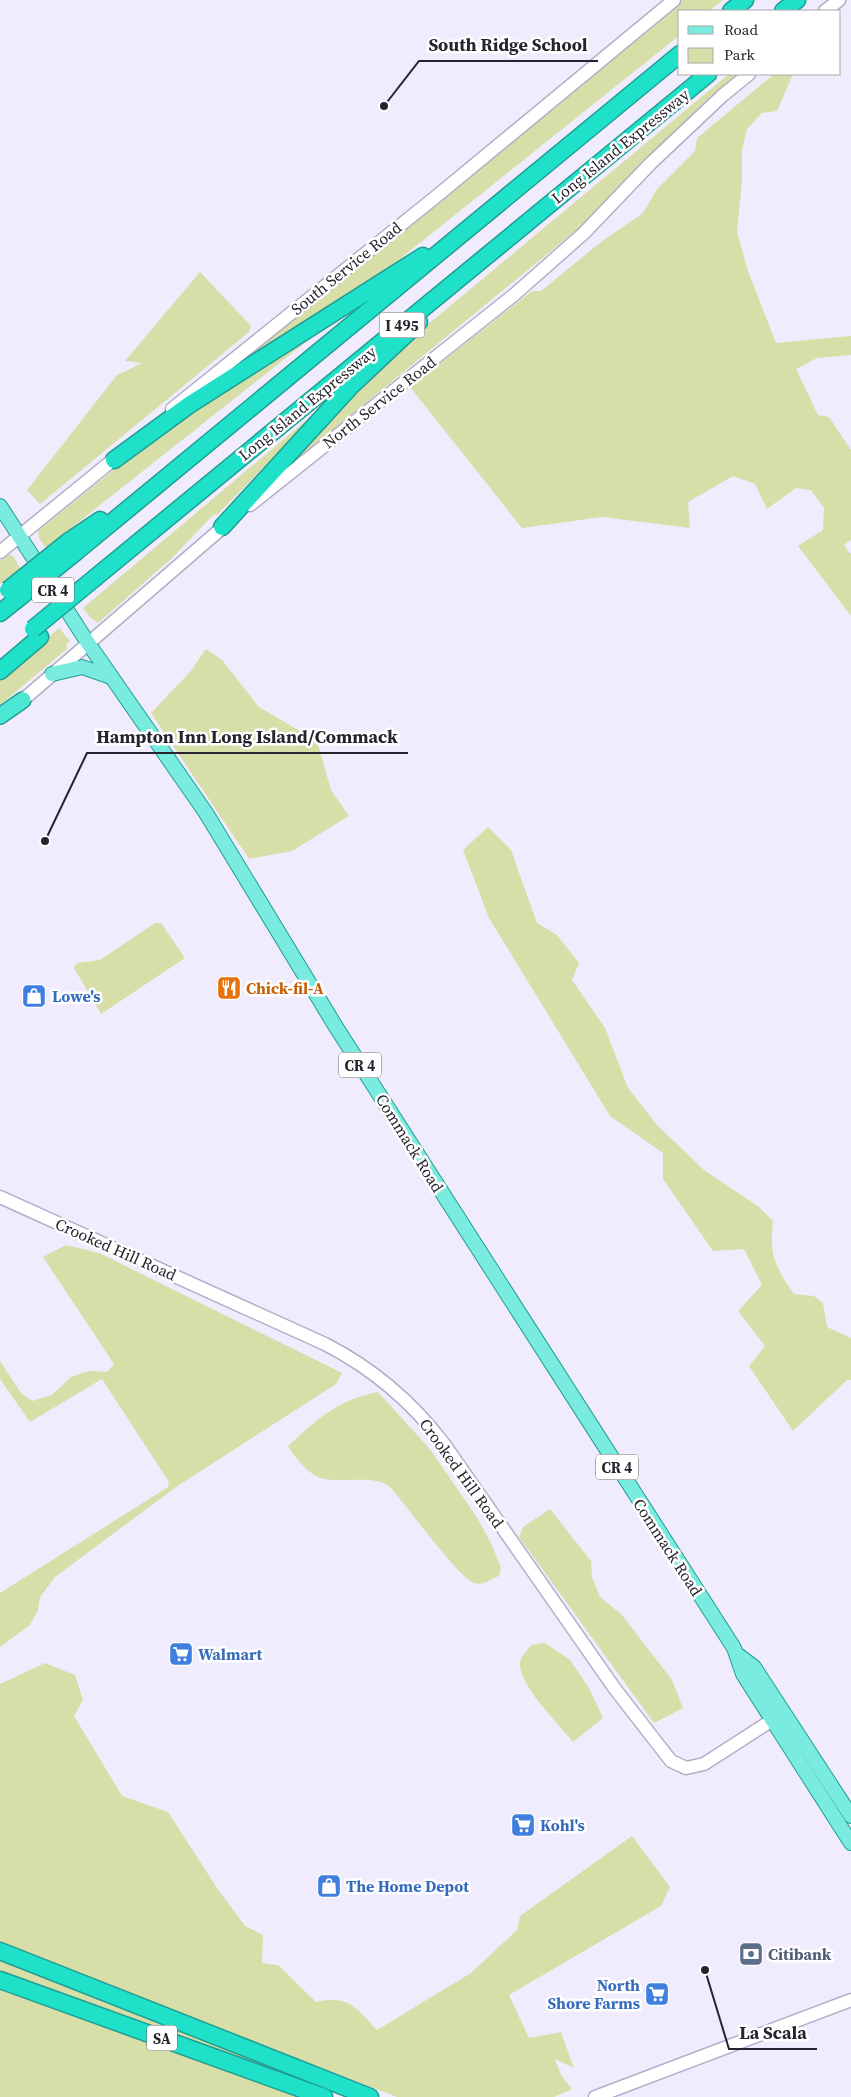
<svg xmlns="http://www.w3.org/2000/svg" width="851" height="2097" font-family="'Source Serif 4',serif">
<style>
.green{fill:#d7dea8}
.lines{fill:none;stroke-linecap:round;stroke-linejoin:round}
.secondary-casing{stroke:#b4adc7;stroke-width:15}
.primary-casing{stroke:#219e92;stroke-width:16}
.trunk-casing{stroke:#219e92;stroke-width:18}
.motorway-casing{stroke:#219e92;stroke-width:19}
.secondary{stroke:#fff;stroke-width:12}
.primary{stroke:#79ecdf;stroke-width:14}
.trunk{stroke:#4ce6d4;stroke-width:15}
.motorway{stroke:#1fe0c9;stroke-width:16}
.motorway-bridge-casing{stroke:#219e92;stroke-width:19;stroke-linecap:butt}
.motorway-bridge{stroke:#1fe0c9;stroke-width:16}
.labels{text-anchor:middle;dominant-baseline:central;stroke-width:5;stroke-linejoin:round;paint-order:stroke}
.shield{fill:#fff;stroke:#67656c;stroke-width:1}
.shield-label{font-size:15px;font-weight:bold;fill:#26232d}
.street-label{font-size:16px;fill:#26232d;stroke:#fff}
.food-label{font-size:16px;font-weight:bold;fill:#c56008;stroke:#fff;text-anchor:start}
.shop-label{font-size:16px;font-weight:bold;fill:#366cbe;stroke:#fff;text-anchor:start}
.service-label{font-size:16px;font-weight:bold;fill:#4e5e75;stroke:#fff;text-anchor:start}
.leader{fill:none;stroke:#26232d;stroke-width:2}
.callout-dot{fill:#26232d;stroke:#fff;stroke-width:2}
.callout-label{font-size:18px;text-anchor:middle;font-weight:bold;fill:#26232d;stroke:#fff;stroke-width:5;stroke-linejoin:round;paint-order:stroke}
</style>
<rect width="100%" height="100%" fill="#f1ecfd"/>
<g class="green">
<polygon points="683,0 723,0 709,11 680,11 680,35 386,270 246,358"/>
<polygon points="729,74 740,74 683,123 585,223 290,465 289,461 402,346"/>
<polygon points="774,74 793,74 777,111 762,113 747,129 742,150 742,182 737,232 748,271 776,343 851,336 851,355 817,358 796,369 818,415 829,417 851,450 851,540 844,545 851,554 851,616 798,546 823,530 824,508 811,490 796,488 767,509 755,484 733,476 688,502 690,528 602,517 522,528 410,387 532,291 541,291 601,242 643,213 657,189 695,151 697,138"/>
<polygon points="200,272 251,326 249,332 40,504 27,490 117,375 142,363 125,361"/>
<polygon points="316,334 46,548 39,538 38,531 179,417"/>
<polygon points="322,407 217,515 214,514 172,558 98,623 91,618 83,608"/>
<polygon points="8,554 14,557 20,568 0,584 0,561"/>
<polygon points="59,628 70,641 66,645 68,648 0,705 0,679"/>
<polygon points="206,649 222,660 259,707 317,741 331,790 349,816 292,851 249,859 151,713 190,672"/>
<path d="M 488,827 L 511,850 L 537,923 L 557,935 L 579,963 L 572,980 L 605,1028 L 628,1088 L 657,1125 L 704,1170 L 759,1207 L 773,1221 C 769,1254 775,1267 794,1294 L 814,1296 L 823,1303 L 827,1327 L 851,1338 L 851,1380 L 847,1380 L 793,1431 L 749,1366 L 765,1346 L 738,1311 L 762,1285 L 744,1249 L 713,1251 L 663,1179 L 663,1153 L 610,1116 L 489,918 L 463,850 Z"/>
<polygon points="155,923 161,923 185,958 101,1014 74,968 77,963 100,960"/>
<polygon points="66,1245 99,1253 342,1373 336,1384 176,1487 55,1577 40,1597 38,1610 30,1625 0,1647 0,1593 168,1487 169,1482 102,1379 30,1422 0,1379 0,1361 21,1393 32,1401 52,1395 71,1377 89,1371 107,1372 114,1364 43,1257"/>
<path d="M 378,1392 L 429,1448 L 476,1516 L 492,1545 L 501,1568 L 499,1576 C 491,1579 483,1586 474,1583 C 460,1579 405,1504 391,1488 C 378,1474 343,1483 324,1479 C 309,1475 296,1459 288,1446 C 319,1418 335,1401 378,1392 Z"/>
<polygon points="550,1509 591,1561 592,1577 600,1597 622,1615 672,1680 683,1708 654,1723 519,1537 523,1527"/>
<path d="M 545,1643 L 570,1660 L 589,1688 L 603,1718 L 573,1742 C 558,1723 522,1689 520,1665 C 519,1658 527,1651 531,1645 Z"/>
<path d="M 45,1663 L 75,1675 L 83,1700 L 74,1716 L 122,1796 L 168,1812 L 217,1888 L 245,1926 L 263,1935 L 262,1963 L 278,1965 L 316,2002 C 348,1994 357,2009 377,2030 L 471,1973 L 517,1930 L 520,1916 L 632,1836 L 670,1887 L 661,1906 L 509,1995 L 529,2038 L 561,2032 L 574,2068 L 555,2059 L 561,2075 L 572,2089 L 554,2097 L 397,2097 L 0,1943 L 0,1684 Z"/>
<polygon points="0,1957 326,2085 324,2092 0,1974"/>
<polygon points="0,1990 300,2097 0,2097"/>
</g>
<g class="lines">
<defs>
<g id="secondary">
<polyline points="825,11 839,0"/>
<polyline points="172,409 438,195 674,0"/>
<polyline points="250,505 515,294 584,233 650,164 722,96 749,74"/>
<polyline points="0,552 119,455"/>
<polyline points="17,705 229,522"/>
<path d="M 0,1197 L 325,1344 C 372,1368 412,1402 444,1444 L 615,1689 L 671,1761 L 686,1768 L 704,1764 L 780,1715"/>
<polyline points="595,2097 851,2000"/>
</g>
<g id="primary">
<polyline points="0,506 88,643 206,813 336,1027 734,1648 743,1674 851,1843"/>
<polyline points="52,674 82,667 111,677"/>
<polyline points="738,1655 754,1667 851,1816"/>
</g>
<polyline id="trunk" points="0,716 23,700"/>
<g id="motorway">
<polyline points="731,11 745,0"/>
<polyline points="783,11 797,0"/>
<polyline points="114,460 189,405 423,256"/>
<polyline points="222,527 351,386 419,322"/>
<polyline points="69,541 100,520"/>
<polyline points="77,551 680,54"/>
<polyline points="96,577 708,74"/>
<polyline points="0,613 15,601"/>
<polyline points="0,671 40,637"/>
<polyline points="0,1951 370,2097"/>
<polyline points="0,1980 324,2097"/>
</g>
</defs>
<use href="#secondary" class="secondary-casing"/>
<use href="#primary" class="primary-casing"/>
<use href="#trunk" class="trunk-casing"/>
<use href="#motorway" class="motorway-casing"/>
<use href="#secondary" class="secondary"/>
<use href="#primary" class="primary"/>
<use href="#trunk" class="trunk"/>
<use href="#motorway" class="motorway"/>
<defs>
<g id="motorway-bridge">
<polyline points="8,590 69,541"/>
<polyline points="15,601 77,551"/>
<polyline points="33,629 96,577"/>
</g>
</defs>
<use href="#motorway-bridge" class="motorway-bridge-casing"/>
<use href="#motorway-bridge" class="motorway-bridge"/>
</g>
<defs>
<symbol id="restaurant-square" viewBox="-11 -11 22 22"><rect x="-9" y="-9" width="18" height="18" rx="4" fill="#e8710a" stroke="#fff"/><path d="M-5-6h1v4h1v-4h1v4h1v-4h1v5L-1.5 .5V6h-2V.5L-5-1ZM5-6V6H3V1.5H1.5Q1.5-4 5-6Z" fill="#fff"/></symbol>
<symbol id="shop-square" viewBox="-11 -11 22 22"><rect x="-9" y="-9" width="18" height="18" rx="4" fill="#3f7fe0" stroke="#fff"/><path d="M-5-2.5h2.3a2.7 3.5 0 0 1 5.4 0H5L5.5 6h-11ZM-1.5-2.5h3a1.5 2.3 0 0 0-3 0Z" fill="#fff"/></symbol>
<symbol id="supermarket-square" viewBox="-11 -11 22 22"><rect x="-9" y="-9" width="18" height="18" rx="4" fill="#3f7fe0" stroke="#fff"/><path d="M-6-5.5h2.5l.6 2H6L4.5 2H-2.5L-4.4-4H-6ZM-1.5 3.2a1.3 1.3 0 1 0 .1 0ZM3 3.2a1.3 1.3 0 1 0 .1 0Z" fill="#fff"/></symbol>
<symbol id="bank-square" viewBox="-11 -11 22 22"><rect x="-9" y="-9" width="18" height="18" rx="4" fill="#5c6f8a" stroke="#fff"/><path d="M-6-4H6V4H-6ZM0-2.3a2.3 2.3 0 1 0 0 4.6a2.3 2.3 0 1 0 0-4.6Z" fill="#fff"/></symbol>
</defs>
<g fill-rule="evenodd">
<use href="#restaurant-square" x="215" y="974" width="28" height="28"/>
<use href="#shop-square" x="20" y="982" width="28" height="28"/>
<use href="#supermarket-square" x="167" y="1640" width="28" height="28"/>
<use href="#supermarket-square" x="509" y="1811" width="28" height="28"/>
<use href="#shop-square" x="315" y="1872" width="28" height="28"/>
<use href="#bank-square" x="737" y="1940" width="28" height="28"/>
<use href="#supermarket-square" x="643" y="1980" width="28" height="28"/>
</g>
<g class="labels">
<g class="shield">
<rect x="379.5" y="312.5" width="45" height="25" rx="4"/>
<rect x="32" y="577.5" width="42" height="25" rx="4"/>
<rect x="339" y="1052.5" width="42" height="25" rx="4"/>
<rect x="596" y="1454.5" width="42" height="25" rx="4"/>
<rect x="147" y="2025.5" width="30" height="25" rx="4"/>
</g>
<g class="shield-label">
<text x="402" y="325">I 495</text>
<text x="53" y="590">CR 4</text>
<text x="360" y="1065">CR 4</text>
<text x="617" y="1467">CR 4</text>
<text x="162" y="2038">SA</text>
</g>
<g class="street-label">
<text transform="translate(620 146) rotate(-39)">Long Island Expressway</text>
<text transform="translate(346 268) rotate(-39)">South Service Road</text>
<text transform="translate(379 402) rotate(-38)">North Service Road</text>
<text transform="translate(307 403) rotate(-39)">Long Island Expressway</text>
<text transform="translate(410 1143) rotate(58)">Commack Road</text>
<text transform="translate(116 1249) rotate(24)">Crooked Hill Road</text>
<text transform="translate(462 1473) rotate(54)">Crooked Hill Road</text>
<text transform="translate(668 1547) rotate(57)">Commack Road</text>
</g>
<g class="food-label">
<text x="246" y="988">Chick-fil-A</text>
</g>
<g class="shop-label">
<text x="52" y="996">Lowe's</text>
<text x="198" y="1654">Walmart</text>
<text x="540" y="1825">Kohl's</text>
<text x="346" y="1886">The Home Depot</text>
<text x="640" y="1985" text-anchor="end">North<tspan x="640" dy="18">Shore Farms</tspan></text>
</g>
<g class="service-label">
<text x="768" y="1954">Citibank</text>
</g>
</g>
<path class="leader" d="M384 106L419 61H598M45 841L87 753H408M705 1970L729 2049H817"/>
<g class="callout-dot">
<circle cx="384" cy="106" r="5"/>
<circle cx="45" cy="841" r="5"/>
<circle cx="705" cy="1970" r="5"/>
</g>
<g class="callout-label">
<text x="508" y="51">South Ridge School</text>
<text x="247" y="743">Hampton Inn Long Island/Commack</text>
<text x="773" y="2039">La Scala</text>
</g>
<rect x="678" y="10" width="162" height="65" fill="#ffffff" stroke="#a8a7ab"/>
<rect x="688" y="26" width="25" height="8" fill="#79ecdf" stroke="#a8a7ab"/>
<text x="724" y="35" font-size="15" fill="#26232d">Road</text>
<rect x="688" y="48" width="25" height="15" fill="#d7dea8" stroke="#a8a7ab"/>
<text x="724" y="60" font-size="15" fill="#26232d">Park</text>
</svg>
